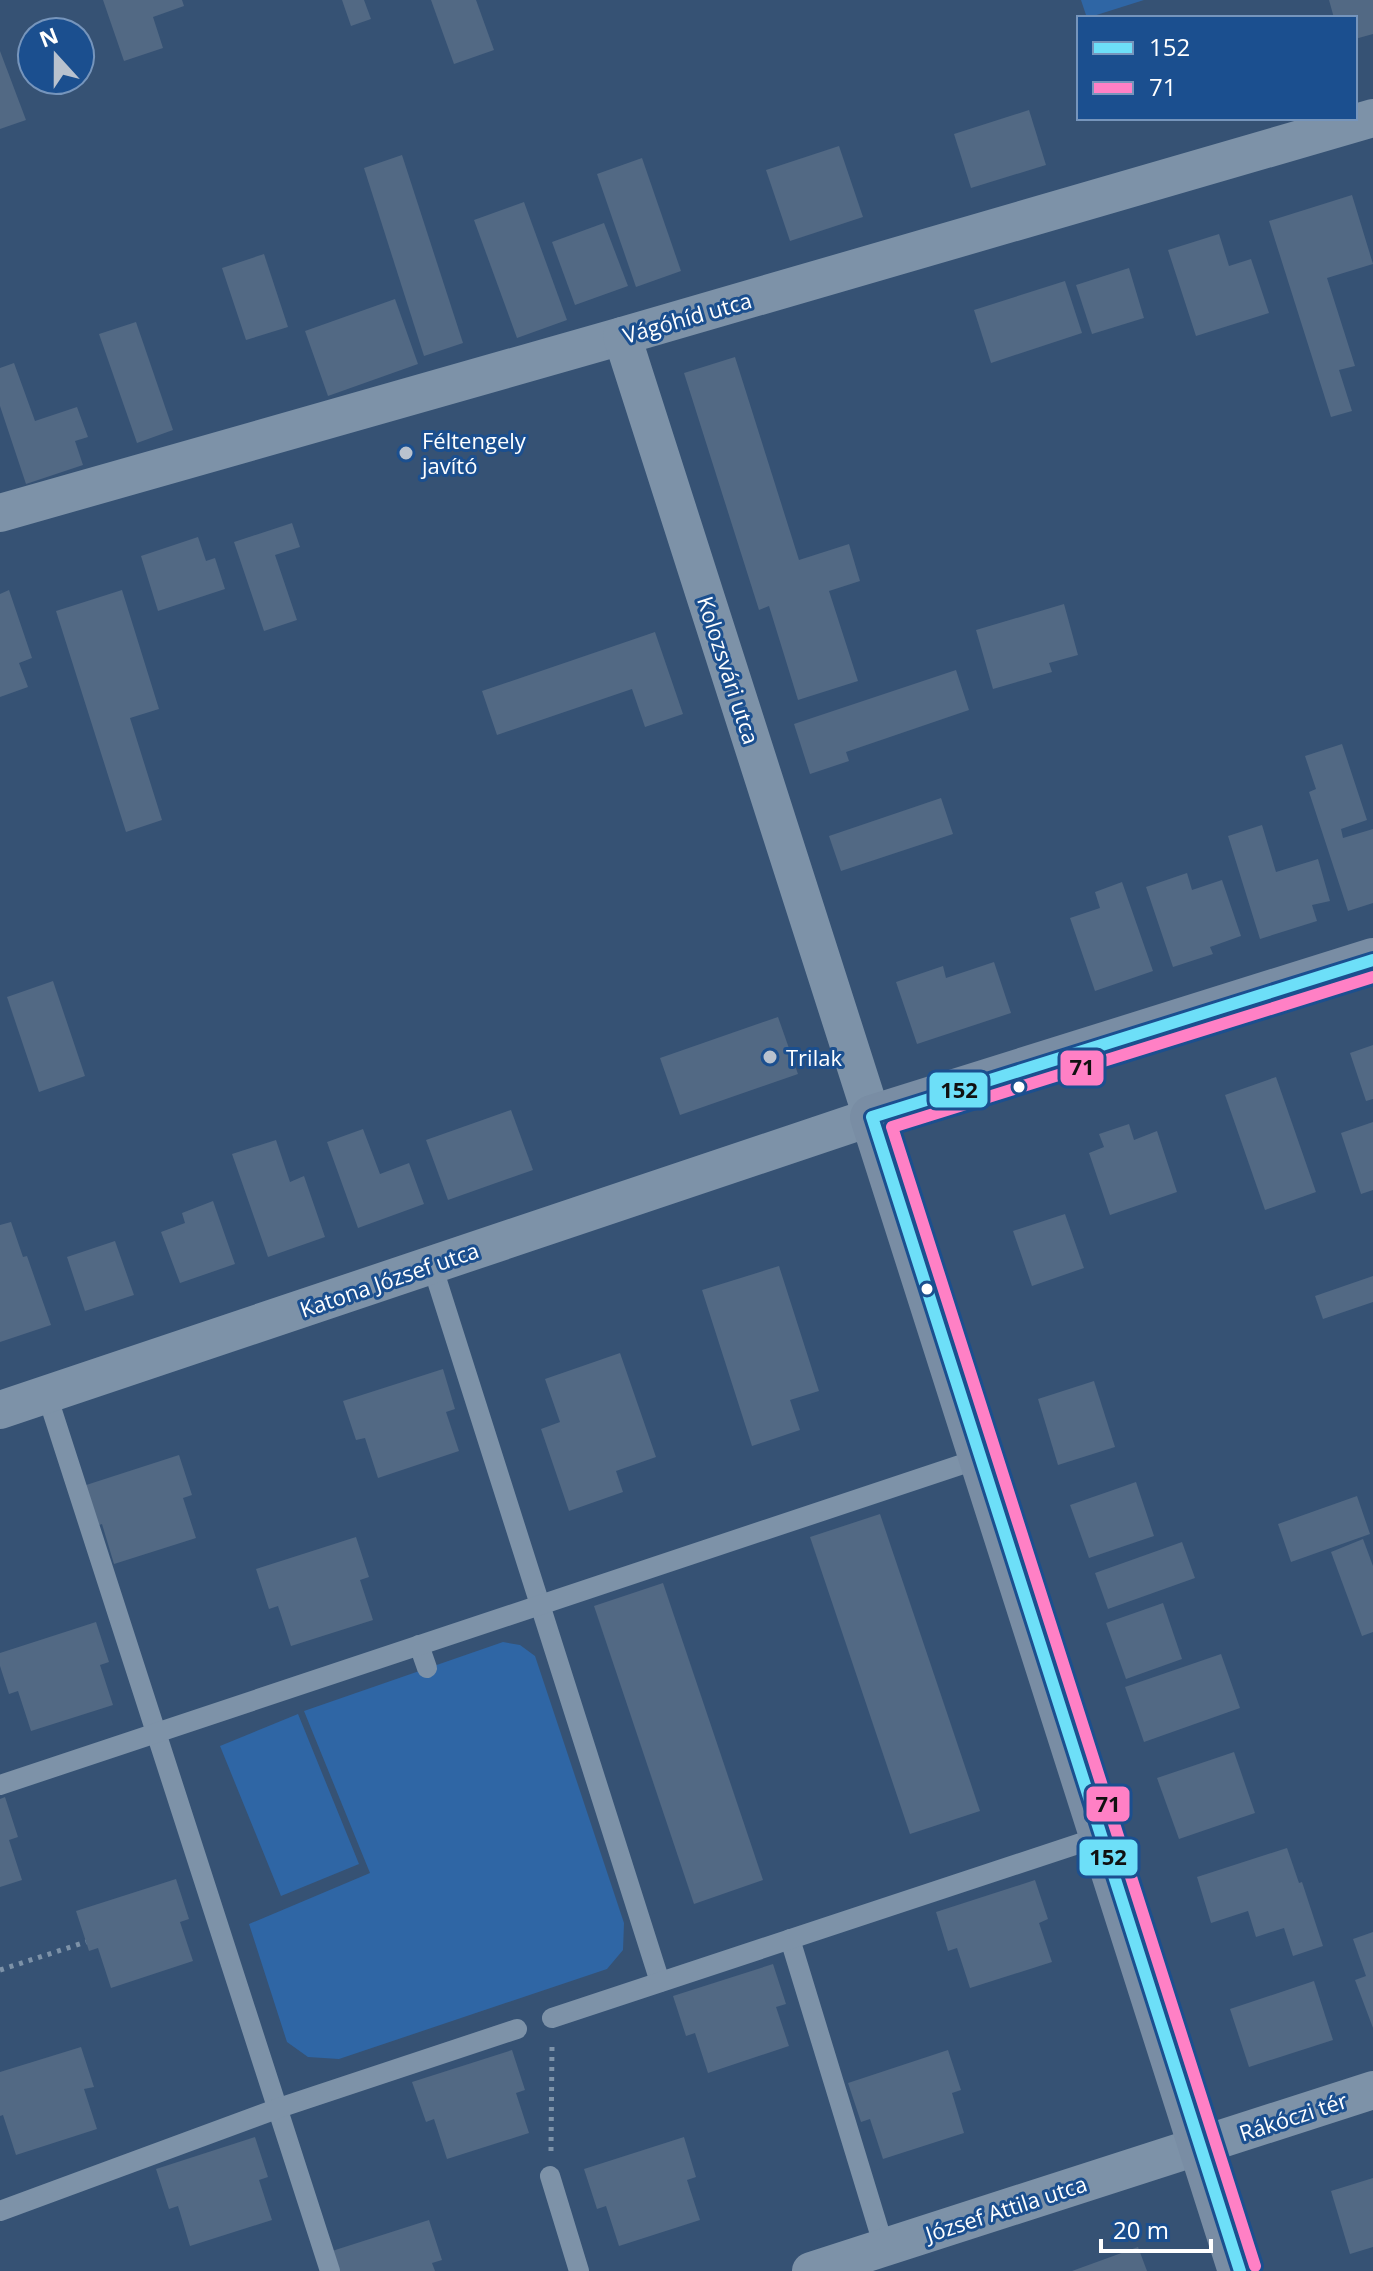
<svg xmlns="http://www.w3.org/2000/svg" width="1373" height="2271" font-family="'Open Sans',sans-serif">
<style>
.green{fill:#2f66a5}
.building{fill:#526984}
.lines{fill:none;stroke-linecap:round;stroke-linejoin:round}
.path{stroke:#7d92a8;stroke-width:5;stroke-dasharray:4 6;stroke-linecap:butt}
.lane{stroke:#7d92a8;stroke-width:20}
.street{stroke:#7d92a8;stroke-width:38}
.secondary{stroke:#798da4;stroke-width:44}
.bus-1-casing{stroke:#1b4f8f;stroke-width:18}
.bus-2-casing{stroke:#1b4f8f;stroke-width:18}
.bus-1{stroke:#6ddff8;stroke-width:12}
.bus-2{stroke:#ff80c5;stroke-width:12}
.poi-dot{fill:#b9c2ce;stroke:#1b4f8f;stroke-width:3}
.bus-dot{fill:#fff;stroke:#1b4f8f;stroke-width:3}
.labels{text-anchor:middle;dominant-baseline:central;stroke-width:6;stroke-linejoin:round;paint-order:stroke}
.street-label{font-size:22px;fill:#fff;stroke:#1b4f8f}
.poi-label{font-size:22px;fill:#fff;stroke:#1b4f8f;text-anchor:start}
.line-badge{stroke:#1b4f8f;stroke-width:3}
.pale-badge-label{font-size:22px;text-anchor:middle;font-weight:bold;fill:#111}
</style>
<rect width="100%" height="100%" fill="#365274"/>
<g class="green">
<polygon points="1081,0 1144,0 1087,18"/>
<polygon points="503,1642 520,1645 535,1656 624,1923 623,1950 607,1969 339,2059 308,2057 287,2042 249,1924 370,1873 304,1711"/>
<polygon points="298,1714 359,1864 281,1896 220,1746"/>
</g>
<g class="building">
<polygon points="103,0 182,0 184,6 153,17 163,48 124,61"/>
<polygon points="342,0 364,0 371,19 351,26"/>
<polygon points="431,0 476,0 494,50 454,64"/>
<polygon points="1329,0 1373,0 1373,34 1355,39 1355,18 1334,18"/>
<polygon points="0,51 26,120 0,129"/>
<polygon points="1029,110 1046,165 971,188 954,134"/>
<polygon points="839,146 863,217 790,241 766,170"/>
<polygon points="402,155 463,343 424,356 364,168"/>
<polygon points="642,158 681,271 636,287 597,174"/>
<polygon points="1352,195 1373,264 1327,278 1355,366 1339,370 1352,411 1331,417 1269,221"/>
<polygon points="524,202 567,320 517,338 474,220"/>
<polygon points="604,223 628,286 575,305 552,242"/>
<polygon points="1219,234 1229,266 1251,259 1269,313 1196,336 1168,250"/>
<polygon points="264,254 288,327 246,340 222,268"/>
<polygon points="1129,268 1144,318 1092,334 1076,285"/>
<polygon points="1065,281 1082,333 991,363 974,310"/>
<polygon points="395,299 418,364 328,396 305,331"/>
<polygon points="136,322 173,430 137,443 99,334"/>
<polygon points="735,357 799,560 849,544 860,581 829,591 858,681 798,700 769,606 759,610 684,373"/>
<polygon points="14,363 35,421 77,407 88,437 75,441 83,465 26,484 0,406 0,368"/>
<polygon points="292,523 300,547 275,555 297,620 264,631 234,542"/>
<polygon points="198,537 206,561 215,558 225,589 158,611 141,556"/>
<polygon points="9,590 32,658 19,663 28,687 0,697 0,594"/>
<polygon points="122,590 159,709 130,718 162,820 126,832 56,611"/>
<polygon points="1064,604 1078,655 1049,663 1052,672 993,689 976,630"/>
<polygon points="655,632 683,714 645,727 632,689 497,735 482,691"/>
<polygon points="956,670 969,710 846,752 849,761 810,774 794,724"/>
<polygon points="1342,744 1367,820 1341,829 1343,838 1373,829 1373,903 1348,911 1309,792 1316,789 1305,756"/>
<polygon points="941,798 953,834 841,871 829,836"/>
<polygon points="1262,825 1276,872 1318,859 1330,901 1312,905 1317,921 1260,939 1228,836"/>
<polygon points="1187,873 1192,890 1222,880 1241,936 1210,947 1213,954 1173,967 1146,887"/>
<polygon points="1122,882 1153,971 1095,991 1070,918 1100,908 1095,892"/>
<polygon points="994,962 1011,1013 917,1044 896,982 943,966 946,978"/>
<polygon points="53,981 85,1076 39,1092 7,997"/>
<polygon points="778,1017 798,1074 680,1115 660,1058"/>
<polygon points="1373,1045 1373,1099 1366,1101 1350,1053"/>
<polygon points="1276,1077 1316,1192 1265,1210 1225,1095"/>
<polygon points="511,1110 533,1170 448,1200 426,1140"/>
<polygon points="1373,1122 1373,1190 1361,1194 1341,1133"/>
<polygon points="1129,1124 1134,1140 1157,1131 1177,1192 1110,1215 1089,1153 1104,1147 1099,1134"/>
<polygon points="363,1129 380,1174 409,1163 424,1204 358,1228 327,1142"/>
<polygon points="276,1140 290,1182 304,1176 325,1237 268,1257 232,1154"/>
<polygon points="213,1201 235,1264 180,1283 161,1232 185,1223 182,1213"/>
<polygon points="1065,1214 1084,1268 1032,1286 1013,1231"/>
<polygon points="11,1222 23,1257 27,1256 51,1325 0,1342 0,1225"/>
<polygon points="115,1241 134,1295 85,1311 67,1257"/>
<polygon points="779,1266 819,1391 790,1400 800,1430 752,1446 702,1290"/>
<polygon points="1373,1276 1373,1302 1323,1319 1315,1296"/>
<polygon points="620,1353 656,1457 616,1471 623,1492 569,1511 541,1429 560,1422 545,1379"/>
<polygon points="443,1369 455,1409 446,1412 459,1451 378,1478 365,1438 356,1440 343,1401"/>
<polygon points="1094,1381 1115,1447 1058,1465 1038,1399"/>
<polygon points="179,1455 192,1495 183,1498 196,1538 114,1564 102,1524 93,1527 80,1487"/>
<polygon points="1136,1482 1154,1536 1089,1558 1070,1505"/>
<polygon points="1357,1496 1370,1534 1291,1562 1278,1524"/>
<polygon points="880,1514 980,1811 910,1834 810,1537"/>
<polygon points="356,1537 369,1577 360,1580 373,1620 291,1646 278,1606 269,1609 256,1569"/>
<polygon points="1363,1539 1373,1566 1373,1632 1362,1636 1331,1552"/>
<polygon points="1182,1542 1195,1578 1108,1609 1095,1573"/>
<polygon points="663,1583 763,1880 694,1904 594,1606"/>
<polygon points="1163,1603 1182,1659 1126,1679 1106,1623"/>
<polygon points="96,1622 109,1662 100,1665 113,1705 31,1731 18,1691 9,1694 0,1666 0,1653"/>
<polygon points="1221,1654 1240,1708 1144,1742 1125,1687"/>
<polygon points="1234,1752 1255,1813 1179,1839 1157,1778"/>
<polygon points="5,1797 18,1837 9,1840 22,1880 0,1887 0,1799"/>
<polygon points="1287,1848 1299,1883 1302,1882 1323,1946 1293,1956 1284,1928 1256,1937 1248,1911 1211,1923 1197,1877"/>
<polygon points="176,1879 189,1919 180,1922 193,1961 111,1988 98,1948 89,1951 76,1911"/>
<polygon points="1035,1880 1048,1919 1039,1923 1052,1962 970,1988 957,1948 948,1951 936,1912"/>
<polygon points="1373,1932 1373,2028 1355,1980 1366,1976 1353,1939"/>
<polygon points="773,1964 786,2004 776,2007 789,2046 708,2073 695,2033 686,2036 673,1996"/>
<polygon points="1314,1981 1333,2040 1249,2067 1230,2009"/>
<polygon points="81,2047 94,2087 84,2089 97,2129 16,2155 3,2115 0,2116 0,2072"/>
<polygon points="512,2050 525,2090 516,2093 529,2133 447,2159 434,2119 426,2122 412,2082"/>
<polygon points="948,2050 961,2090 952,2093 964,2133 883,2159 870,2119 861,2122 848,2083"/>
<polygon points="255,2137 268,2177 259,2180 272,2220 190,2246 178,2206 169,2209 156,2169"/>
<polygon points="684,2137 696,2177 687,2180 700,2220 619,2246 606,2206 597,2209 584,2169"/>
<polygon points="1373,2178 1373,2247 1350,2254 1331,2191"/>
<polygon points="429,2220 442,2260 432,2263 435,2271 335,2271 329,2252"/>
<polygon points="1138,2247 1147,2271 1072,2271"/>
</g>
<g class="lines">
<g class="path">
<polyline points="0,1970 86,1942"/>
<polyline points="551,2151 552,2045"/>
</g>
<g class="lane">
<polyline points="432,1265 660,1982"/>
<polyline points="47,1395 330,2271"/>
<polyline points="419,1645 427,1668"/>
<polyline points="0,1785 981,1458"/>
<polyline points="790,1939 884,2247"/>
<polyline points="552,2018 1102,1836"/>
<polyline points="550,2176 579,2271"/>
<polyline points="0,2211 279,2108 517,2029"/>
</g>
<g class="street">
<polyline points="0,513 622,336 1373,118"/>
<polyline points="0,1410 872,1117 622,336"/>
<polyline points="811,2271 1373,2090"/>
</g>
<polyline class="secondary" points="1240,2271 872,1117 1373,960"/>
<defs>
<polyline id="bus-1" points="1240,2271 872,1117 1373,960"/>
<polyline id="bus-2" points="1255,2266 892,1127 1373,977"/>
</defs>
<use href="#bus-1" class="bus-1-casing"/>
<use href="#bus-2" class="bus-2-casing"/>
<use href="#bus-1" class="bus-1"/>
<use href="#bus-2" class="bus-2"/>
</g>
<g class="poi-dot">
<circle cx="406" cy="453" r="8"/>
<circle cx="770" cy="1057" r="8"/>
</g>
<g class="bus-dot">
<circle cx="1019" cy="1087" r="7"/>
<circle cx="927" cy="1289" r="7"/>
</g>
<g class="labels">
<g class="street-label">
<text transform="translate(687 317) rotate(-16)">Vágóhíd utca</text>
<text transform="translate(729 670) rotate(72)">Kolozsvári utca</text>
<text transform="translate(389 1279) rotate(-19)">Katona József utca</text>
<text transform="translate(1293 2116) rotate(-18)">Rákóczi tér</text>
<text transform="translate(1006 2208) rotate(-18)">József Attila utca</text>
</g>
<g class="poi-label">
<text x="422" y="440">Féltengely<tspan x="422" dy="25">javító</tspan></text>
<text x="786" y="1057">Trilak</text>
</g>
</g>
<g class="line-badge">
<rect x="1059" y="1049" width="46" height="38" rx="8" fill="#ff80c5"/>
<rect x="928" y="1071" width="61" height="38" rx="8" fill="#6ddff8"/>
<rect x="1085" y="1785" width="46" height="38" rx="8" fill="#ff80c5"/>
<rect x="1078" y="1838" width="61" height="39" rx="8" fill="#6ddff8"/>
</g>
<g class="pale-badge-label">
<text x="1082" y="1075">71</text>
<text x="959" y="1098">152</text>
<text x="1108" y="1812">71</text>
<text x="1108" y="1865">152</text>
</g>
<rect x="1077" y="16" width="280" height="104" fill="#1b4f8f" stroke="#7695bc" stroke-width="2"/>
<rect x="1093" y="42" width="40" height="12" fill="#6ddff8" stroke="#7695bc" stroke-width="2"/>
<text x="1149" y="56" font-size="24" fill="#ffffff">152</text>
<rect x="1093" y="82" width="40" height="12" fill="#ff80c5" stroke="#7695bc" stroke-width="2"/>
<text x="1149" y="96" font-size="24" fill="#ffffff">71</text>
<g transform="translate(56 56) rotate(339)"><circle r="38" fill="#1b4f8f" stroke="#7695bc" stroke-width="2"/>
<path d="M0-6L14 30L0 20L-14 30Z" fill="#b9c2ce"/>
<text y="-12" font-size="22" font-weight="bold" text-anchor="middle" fill="#ffffff">N</text>
</g>
<path d="M1101 2239v12h110v-12" fill="none" stroke="#ffffff" stroke-width="4"/>
<text x="1113" y="2239" font-size="24" fill="#ffffff" stroke="#1b4f8f" stroke-width="6" paint-order="stroke">20 m</text>
</svg>
